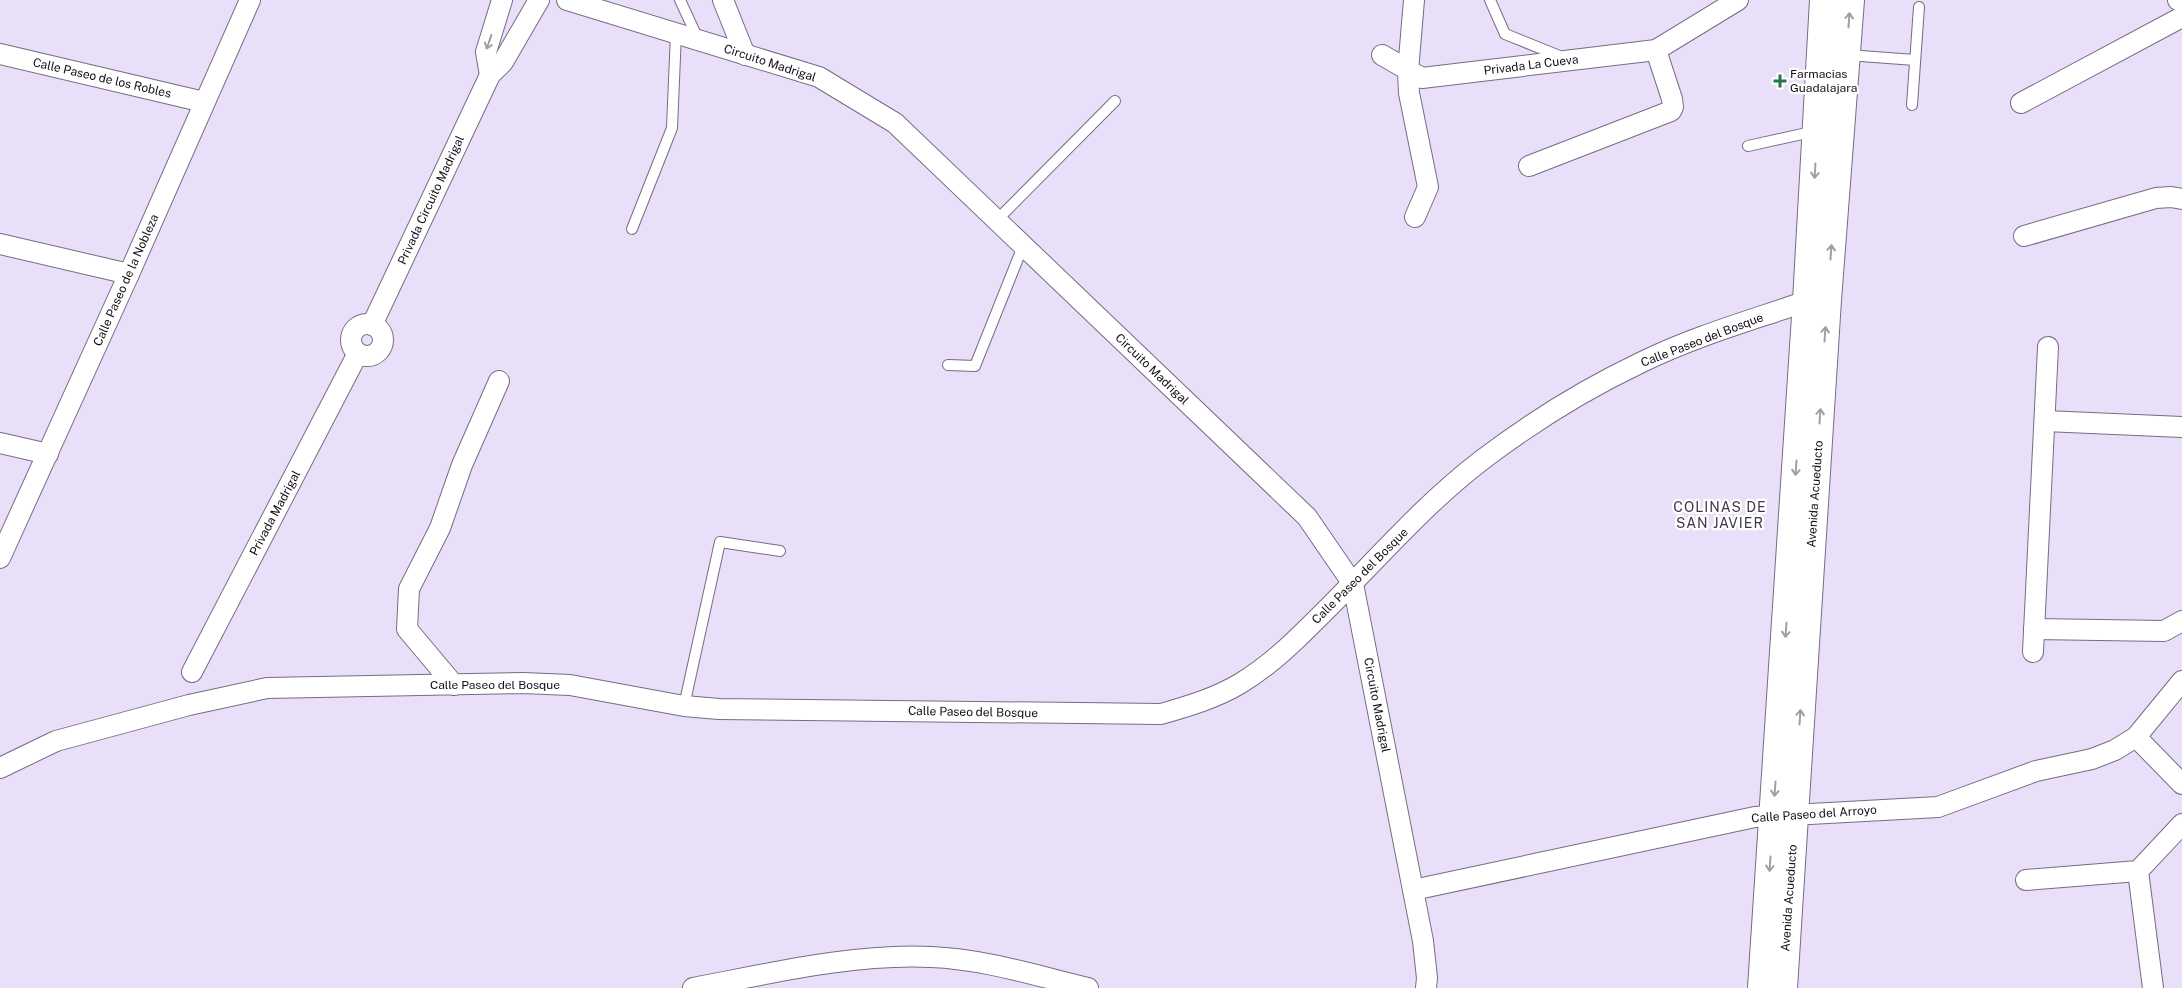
<svg xmlns="http://www.w3.org/2000/svg" width="2182" height="988" font-family="'Public Sans',sans-serif">
<style>
.lines{fill:none;stroke-linecap:round;stroke-linejoin:round}
.lane-casing{stroke:#766c84;stroke-width:12}
.street-casing{stroke:#766c84;stroke-width:22}
.secondary-casing{stroke:#766c84;stroke-width:30}
.lane{stroke:#fff;stroke-width:10}
.street{stroke:#fff;stroke-width:20}
.secondary{stroke:#fff;stroke-width:28}
.oneway{stroke:#a09fa2}
.poi-dot{fill:#257748;stroke:#fff;stroke-width:2}
.labels{text-anchor:middle;dominant-baseline:central;stroke-width:4.5;stroke-linejoin:round;paint-order:stroke}
.street-label{font-size:12px;fill:#120e17;stroke:#fff}
.poi-label{font-size:12px;fill:#120e17;stroke:#fff;text-anchor:start}
.neighbourhood-label{font-size:14px;letter-spacing:1px;fill:#3f364a;stroke:#fff}
</style>
<rect width="100%" height="100%" fill="#eadff9"/>
<g class="lines">
<defs>
<g id="lane">
<polyline points="680,0 698,39"/>
<polyline points="1490,0 1505,34 1562,57"/>
<polyline points="1847,55 1915,60"/>
<polyline points="1912,105 1919,7"/>
<polyline points="1748,146 1816,131"/>
<polyline points="997,220 1115,101"/>
<polyline points="632,229 672,128 676,33"/>
<polyline points="948,365 975,366 1023,246"/>
<polyline points="684,706 720,542 780,551"/>
</g>
<g id="street">
<polyline points="567,0 819,77 895,123 1307,517 1353,584 1423,941 1427,978 1426,988"/>
<polyline points="723,0 745,55"/>
<polyline points="1414,0 1408,71 1409,93 1428,187 1415,217"/>
<polyline points="2178,0 2182,2"/>
<polyline points="0,54 204,102"/>
<polyline points="1382,55 1422,78 1656,50 1738,0"/>
<polyline points="490,75 486,52 502,0"/>
<polyline points="2021,103 2182,17"/>
<polyline points="1529,166 1671,111 1673,107 1672,99 1656,50"/>
<polyline points="2024,236 2156,198 2171,197 2182,199"/>
<polyline points="0,244 129,274"/>
<circle cx="367" cy="340" r="16"/>
<polyline points="372,325 490,75 503,62 539,0"/>
<polyline points="2045,421 2182,427"/>
<polyline points="0,443 48,454"/>
<polyline points="0,558 129,274 250,0"/>
<polyline points="2034,629 2164,631 2182,621"/>
<polyline points="2033,652 2048,347"/>
<polyline points="192,672 358,353"/>
<polyline points="454,685 407,629 409,589 440,528 462,465 499,381"/>
<polyline points="2136,737 2182,784"/>
<path d="M 0,768 L 56,741 L 189,705 L 267,688 L 523,683 L 570,685 L 684,706 L 719,709 L 1161,714 C 1189,706 1216,698 1241,683 C 1272,664 1296,640 1321,615 C 1374,563 1423,505 1482,460 C 1532,422 1585,389 1642,362 C 1695,336 1752,320 1807,301 L 1820,300"/>
<polyline points="2138,871 2153,988"/>
<polyline points="2026,880 2138,871 2182,824"/>
<polyline points="1413,890 1755,817 1938,807 2036,771 2092,759 2115,750 2136,737 2182,681"/>
<path d="M 693,988 C 767,974 856,953 931,957 C 984,959 1037,976 1088,988"/>
</g>
<g id="secondary">
<polyline points="1762,988 1807,301 1824,0"/>
<polyline points="1783,988 1827,300 1850,0"/>
</g>
</defs>
<use href="#lane" class="lane-casing"/>
<use href="#street" class="street-casing"/>
<use href="#secondary" class="secondary-casing"/>
<use href="#lane" class="lane"/>
<use href="#street" class="street"/>
<use href="#secondary" class="secondary"/>
</g>
<defs><path id="oneway-shaft" d="M-6 0H5M1.5-3L5.5 0L1.5 3" fill="none" stroke-width="1.6" stroke-linecap="round" stroke-linejoin="round" transform="scale(1.25)"/></defs>
<g class="oneway">
<use href="#oneway-shaft" transform="translate(1849 20) rotate(-86)"/>
<use href="#oneway-shaft" transform="translate(489 42) rotate(109)"/>
<use href="#oneway-shaft" transform="translate(1815 171) rotate(93)"/>
<use href="#oneway-shaft" transform="translate(1831 252) rotate(-86)"/>
<use href="#oneway-shaft" transform="translate(1825 334) rotate(-86)"/>
<use href="#oneway-shaft" transform="translate(1820 416) rotate(-86)"/>
<use href="#oneway-shaft" transform="translate(1796 468) rotate(94)"/>
<use href="#oneway-shaft" transform="translate(1786 630) rotate(94)"/>
<use href="#oneway-shaft" transform="translate(1800 717) rotate(-86)"/>
<use href="#oneway-shaft" transform="translate(1775 789) rotate(94)"/>
<use href="#oneway-shaft" transform="translate(1770 864) rotate(94)"/>
</g>
<path class="poi-dot" d="M1777.5 73.5h5v5h5v5h-5v5h-5v-5h-5v-5h5z"/>
<g class="labels">
<g class="street-label">
<text transform="translate(770 63) rotate(18)">Circuito Madrigal</text>
<text transform="translate(1531 65) rotate(-7)">Privada La Cueva</text>
<text transform="translate(102 78) rotate(13)">Calle Paseo de los Robles</text>
<text transform="translate(431 200) rotate(-65)">Privada Circuito Madrigal</text>
<text transform="translate(126 280) rotate(-66)">Calle Paseo de la Nobleza</text>
<text transform="translate(1702 340) rotate(-21)">Calle Paseo del Bosque</text>
<text transform="translate(1152 369) rotate(44)">Circuito Madrigal</text>
<text transform="translate(1815 494) rotate(-86)">Avenida Acueducto</text>
<text transform="translate(275 513) rotate(-62)">Privada Madrigal</text>
<text transform="translate(1360 576) rotate(-45)">Calle Paseo del Bosque</text>
<text x="495" y="685">Calle Paseo del Bosque</text>
<text transform="translate(1377 705) rotate(79)">Circuito Madrigal</text>
<text transform="translate(973 712) rotate(1)">Calle Paseo del Bosque</text>
<text transform="translate(1814 814) rotate(-4)">Calle Paseo del Arroyo</text>
<text transform="translate(1789 898) rotate(-86)">Avenida Acueducto</text>
</g>
<g class="poi-label">
<text x="1790" y="74">Farmacias<tspan x="1790" dy="14">Guadalajara</tspan></text>
</g>
<g class="neighbourhood-label">
<text x="1720" y="507">COLINAS DE<tspan x="1720" dy="16">SAN JAVIER</tspan></text>
</g>
</g>
</svg>
